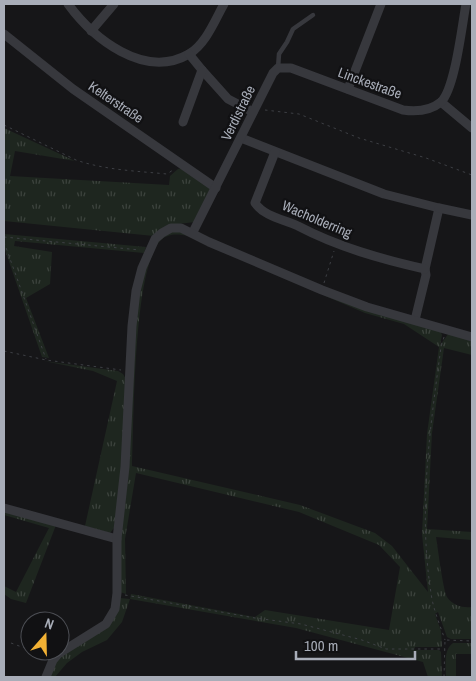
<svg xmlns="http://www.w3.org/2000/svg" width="476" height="681" font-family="'Archivo Narrow',sans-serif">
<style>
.grass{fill:url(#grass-tufts)}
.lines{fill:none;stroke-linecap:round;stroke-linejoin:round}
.path{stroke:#3d3f44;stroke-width:1;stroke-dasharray:2.5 4;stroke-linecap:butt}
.lane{stroke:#37383d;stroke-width:4.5}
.street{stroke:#37383d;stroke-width:9}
.labels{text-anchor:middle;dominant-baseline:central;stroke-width:4.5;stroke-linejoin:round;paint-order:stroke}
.street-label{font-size:14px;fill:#a8adb8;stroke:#111113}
</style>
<defs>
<pattern id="grass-tufts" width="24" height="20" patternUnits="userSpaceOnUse" patternTransform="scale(1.25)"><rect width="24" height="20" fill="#1e261f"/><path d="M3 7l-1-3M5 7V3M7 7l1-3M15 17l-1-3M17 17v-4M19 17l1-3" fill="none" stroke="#3c433d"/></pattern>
</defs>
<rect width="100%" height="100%" fill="#161618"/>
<g class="grass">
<polygon points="4,128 75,161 15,151 10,176 169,185 170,176 178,169 183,168 213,188 195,222 169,225 154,236 4,221"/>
<path d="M 172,231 L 181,231 L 188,236 C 178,234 168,233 160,241 C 133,271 134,421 132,466 L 300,505 L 375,533 L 392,546 L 428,592 L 422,534 L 427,434 L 439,347 L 404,324 L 365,313 L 323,295 L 440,330 L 442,335 L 440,345 L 449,333 L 472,340 L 472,355 L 444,348 L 432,433 L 427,529 L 472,532 L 472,540 L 436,537 C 438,549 443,590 447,597 C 453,606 463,608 472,607 L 472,639 L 451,639 L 447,637 L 438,612 L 435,614 L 441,631 L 442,647 L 415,647 L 414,650 L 439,650 L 441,652 L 442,677 L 428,677 L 423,662 L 296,628 L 130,599 L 122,622 L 107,640 L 82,652 L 67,663 L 55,677 L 48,677 L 60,655 L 99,632 L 120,598 L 130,599 L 131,594 L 255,617 L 265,610 L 389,630 L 400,567 L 379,545 L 299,512 L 136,473 L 125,539 L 126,594 L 120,592 L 119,540 L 134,327 L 144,269 L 157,241 Z"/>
<polygon points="4,234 146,247 144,253 15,241 14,246 52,252 50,284 26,298 49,358 42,357 4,247"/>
<polygon points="44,361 118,371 123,374 126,379 122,470 114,528 110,533 85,526 117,381 93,371"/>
<polygon points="4,511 56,525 26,603 11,599 4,594 4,586 16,592 49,528 4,515"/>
<path d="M 453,643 L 472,643 L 472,654 L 456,654 L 456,677 L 446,677 C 446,666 443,650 453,643 Z"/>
</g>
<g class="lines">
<g class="path">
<polyline points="265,110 299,114 359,138 426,158 472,175"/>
<path d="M 4,125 L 76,160 C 105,170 136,171 167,174 L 173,170"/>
<polyline points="4,237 140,250"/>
<polyline points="4,242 46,359"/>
<polyline points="324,283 334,251"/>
<path d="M 444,337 L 441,347 C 430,428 418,511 431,593 C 433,609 440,625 445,640"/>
<polyline points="4,351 46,360 121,370"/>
<polyline points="125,595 255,618 301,624 362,640 386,649 445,649"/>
<polyline points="11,643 30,650"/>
<polyline points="34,651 46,655"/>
<polyline points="444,677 445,640 472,641"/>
</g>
<polyline class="lane" points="278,68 279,54 287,42 293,29 313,15"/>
<g class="street">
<path d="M 68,4 C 93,38 144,80 189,54 C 206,44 215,20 224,4"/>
<polyline points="91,31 114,4"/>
<polyline points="4,34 73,89 216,188"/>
<polyline points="189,54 202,70 228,99 253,112"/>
<polyline points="348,89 381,4"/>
<polyline points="441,102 472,128"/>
<polyline points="183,122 202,70"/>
<polyline points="241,138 384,194 439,208 425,269 426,275 415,320"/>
<path d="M 275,152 L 255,203 C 265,217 283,219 298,226 C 338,247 381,259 425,269"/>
<polyline points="439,208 472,215"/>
<path d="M 193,232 L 273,73 L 278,68 L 291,68 L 403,110 C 417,112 430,111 441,102 C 455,89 462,25 466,4"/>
<polyline points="4,508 117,539"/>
<polyline points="46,677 53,660 58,654 106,624 115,609 117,593 117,539 125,467 132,326 136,291 142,268 155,239 162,233 171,228 181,228 209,242 322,290 367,307 472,337"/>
</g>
</g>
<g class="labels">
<g class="street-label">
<text transform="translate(370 83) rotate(20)">Linckestraße</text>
<text transform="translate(116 102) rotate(34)">Kelterstraße</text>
<text transform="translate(238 113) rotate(-64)">Verdistraße</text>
<text transform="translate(317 219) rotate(23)">Wacholderring</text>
</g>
</g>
<rect width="476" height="681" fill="none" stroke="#a8adb8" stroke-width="10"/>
<g transform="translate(45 636) rotate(20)"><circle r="24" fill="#111113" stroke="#4d4f55"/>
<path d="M0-4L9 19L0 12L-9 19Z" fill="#f2b134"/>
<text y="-8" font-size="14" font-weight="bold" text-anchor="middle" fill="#a8adb8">N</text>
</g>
<path d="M296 651v8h119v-8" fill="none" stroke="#a8adb8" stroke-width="2.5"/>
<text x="304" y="651" font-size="15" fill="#a8adb8" stroke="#111113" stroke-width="4" paint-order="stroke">100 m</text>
</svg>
